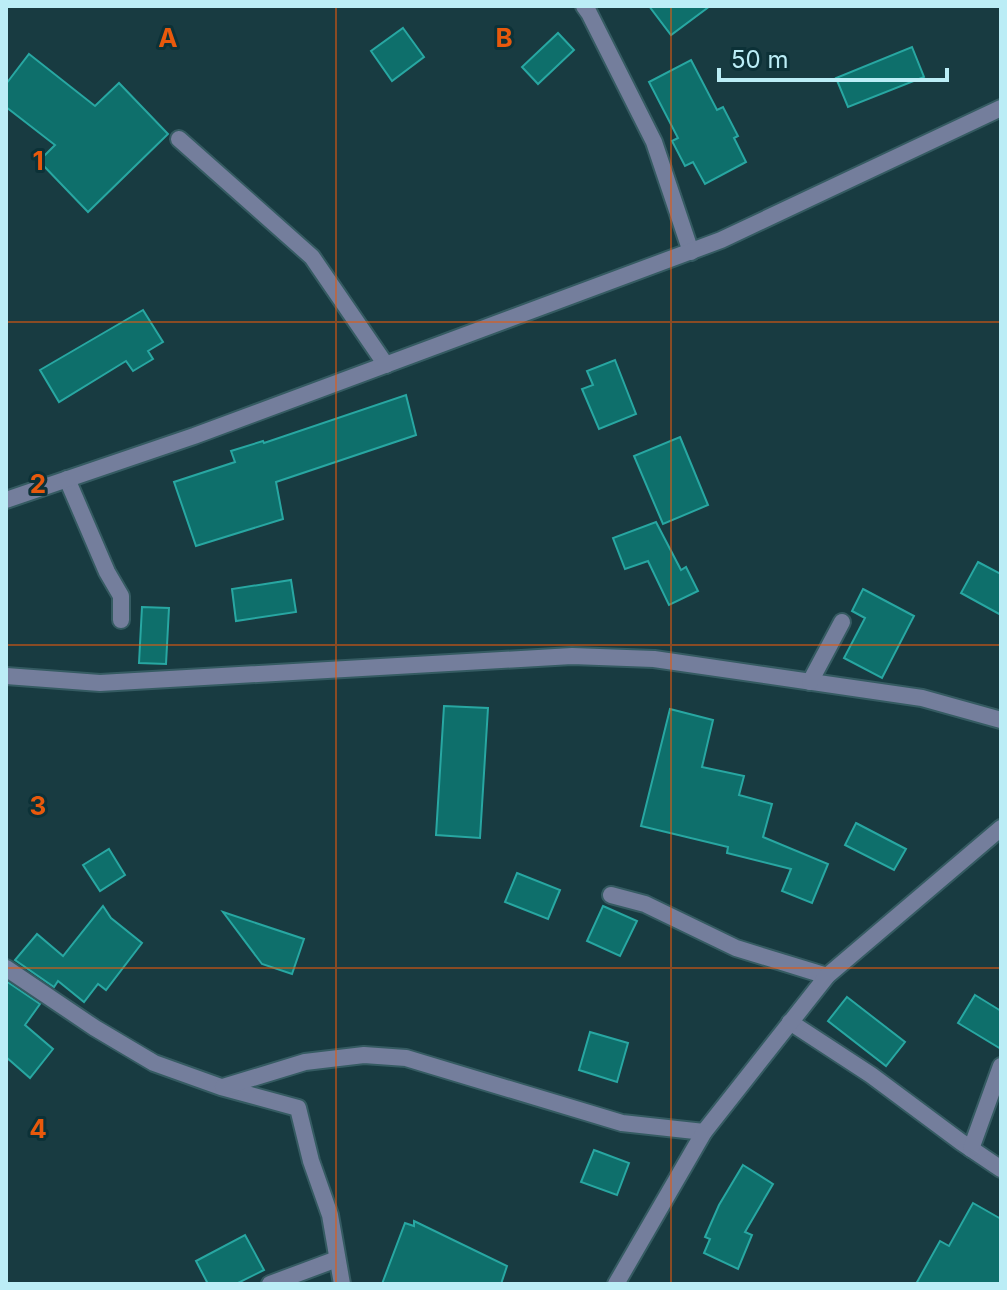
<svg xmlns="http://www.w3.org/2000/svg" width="1007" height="1290" font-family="Inter,sans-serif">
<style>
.building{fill:#0e6f6b;stroke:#28a7a2;stroke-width:2}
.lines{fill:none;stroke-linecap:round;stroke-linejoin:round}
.street-casing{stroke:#355b62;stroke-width:20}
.street{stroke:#747e9c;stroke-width:16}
.grid{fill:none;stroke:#e8590c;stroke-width:2;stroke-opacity:0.55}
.grid-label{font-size:26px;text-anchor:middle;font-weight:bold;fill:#e8590c;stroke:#0c3137;stroke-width:6;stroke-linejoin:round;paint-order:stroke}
</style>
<rect width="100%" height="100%" fill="#183b41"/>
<g class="building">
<polygon points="649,6 710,6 671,35"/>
<polygon points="403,28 424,57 392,81 371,51"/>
<polygon points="558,33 574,50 538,84 522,67"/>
<polygon points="912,47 924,77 848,107 836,78"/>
<polygon points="29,54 95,106 119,83 168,134 88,212 39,161 55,145 6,107 6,84"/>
<polygon points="691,60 717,110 723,107 738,136 734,138 746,162 705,184 693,162 685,166 672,141 678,138 649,82"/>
<polygon points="143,310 163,342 148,351 153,359 133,371 126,361 59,402 40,370"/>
<polygon points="615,360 636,414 599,429 582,389 593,385 587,371"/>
<polygon points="406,395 416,435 276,482 283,519 196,546 174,482 235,462 231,451 263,441 264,443"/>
<polygon points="680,437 708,505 663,524 634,456"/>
<polygon points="656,522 681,570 686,567 698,591 669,605 648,561 625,569 613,538"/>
<polygon points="978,562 1001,574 1001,615 961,593"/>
<polygon points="291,580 296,612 236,621 232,589"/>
<polygon points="863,589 914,616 882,678 844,658 865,618 852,611"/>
<polygon points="142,607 169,608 166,664 139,663"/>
<polygon points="444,706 488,708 480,838 436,835"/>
<polygon points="670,709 713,720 702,767 744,776 739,795 772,804 763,837 828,864 812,903 782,891 791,869 727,853 728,847 641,826"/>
<polygon points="856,823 906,849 894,870 845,845"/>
<polygon points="109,849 125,875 100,891 83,865"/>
<polygon points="517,873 560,890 548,919 505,902"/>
<polygon points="103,906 111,918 142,943 106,990 98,984 84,1002 58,981 54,987 15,960 37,934 63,956"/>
<polygon points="603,906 637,921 620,956 587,941"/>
<polygon points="223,912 304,939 292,974 262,964"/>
<polygon points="6,981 40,1004 25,1025 53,1049 30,1078 6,1057"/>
<polygon points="975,995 1001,1011 1001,1049 958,1023"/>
<polygon points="847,997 905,1042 886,1066 828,1021"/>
<polygon points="590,1032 628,1043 617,1082 579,1070"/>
<polygon points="594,1150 629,1163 617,1195 581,1182"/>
<polygon points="743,1165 773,1184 745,1232 752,1235 738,1269 704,1253 710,1239 705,1237 719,1205"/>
<polygon points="973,1203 1001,1219 1001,1284 916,1284 940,1241 949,1246"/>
<polygon points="414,1221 507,1266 501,1284 382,1284 405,1223 414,1226"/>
<polygon points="245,1235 264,1270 236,1284 208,1284 196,1261"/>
</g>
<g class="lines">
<defs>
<g id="street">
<polyline points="584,6 589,13 654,142 691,252"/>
<polyline points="179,139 312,257 386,365"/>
<polyline points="67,479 107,572 121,596 121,620"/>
<polyline points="6,500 194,436 721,240 1001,108"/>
<polyline points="6,676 100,683 572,656 654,659 922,698 1001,720"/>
<polyline points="810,682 842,622"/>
<polyline points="611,895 645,904 736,948 827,976"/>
<polyline points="6,968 95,1028 154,1063 221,1087 298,1108 311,1161 330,1215 342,1284"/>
<polyline points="790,1022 871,1075 961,1142 1001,1169"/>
<polyline points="223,1087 305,1062 364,1055 406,1058 622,1123 704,1132"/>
<polyline points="971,1149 1001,1066"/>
<polyline points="270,1284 337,1259"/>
<polyline points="616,1284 704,1132 827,976 1001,828"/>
</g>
</defs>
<use href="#street" class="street-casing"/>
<use href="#street" class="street"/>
</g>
<path class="grid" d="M 336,6 L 336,1284M 671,6 L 671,1284M 6,322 L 1001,322M 6,645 L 1001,645M 6,968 L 1001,968"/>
<g class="grid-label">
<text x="168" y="47">A</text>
<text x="504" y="47">B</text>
<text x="38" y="170">1</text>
<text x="38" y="493">2</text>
<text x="38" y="815">3</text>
<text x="38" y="1138">4</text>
</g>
<rect width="1007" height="1290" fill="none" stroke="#bbedf6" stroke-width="16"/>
<path d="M719 68v12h228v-12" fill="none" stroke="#bbedf6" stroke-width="4"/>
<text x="731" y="68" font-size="24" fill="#bbedf6" stroke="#0c3137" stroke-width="6" paint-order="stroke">50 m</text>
</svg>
